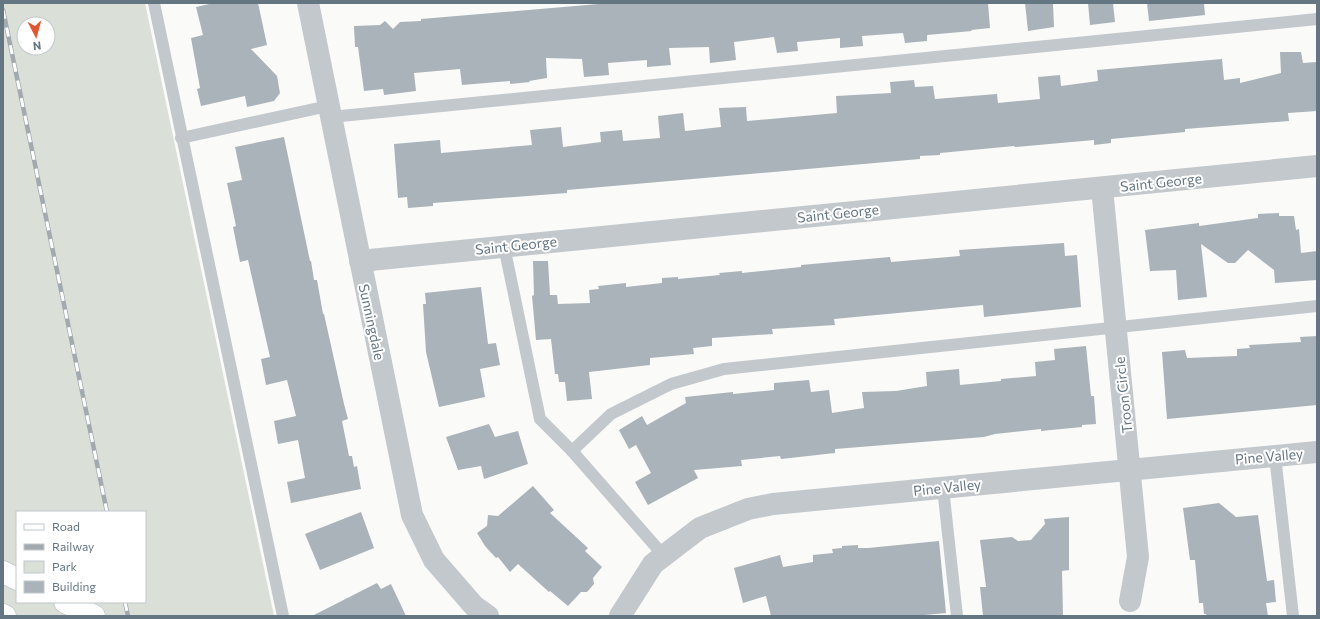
<svg xmlns="http://www.w3.org/2000/svg" width="1320" height="619" font-family="Commissioner,sans-serif">
<style>
.green{fill:#dadfd7;fill-rule:evenodd}
.building{fill:#aab3b9}
.lines{fill:none;stroke-linecap:round;stroke-linejoin:round}
.secondary-casing{stroke:#b3babf;stroke-width:23}
.lane{stroke:#c3c8cc;stroke-width:12}
.street{stroke:#c3c8cc;stroke-width:22}
.secondary{stroke:#fff;stroke-width:22}
.rail-casing{stroke:#a2aab0;stroke-width:4.5}
.rail{stroke:#fff;stroke-width:3;stroke-dasharray:9;stroke-linecap:butt}
.labels{text-anchor:middle;dominant-baseline:central;stroke-width:4;stroke-linejoin:round;paint-order:stroke}
.street-label{font-size:14px;fill:#657683;stroke:#fff}
</style>
<rect width="100%" height="100%" fill="#fafaf8"/>
<path class="green" d="M 3,3 L 145,3 L 274,616 L 3,616 ZM 24,24 L 48,24 L 48,48 L 24,48 ZM 17,512 L 145,512 L 145,602 L 17,602 Z"/>
<g class="building">
<polygon points="214,3 258,3 267,45 251,49 277,76 280,93 274,101 247,107 245,96 201,106 197,89 200,88 191,38 203,35 196,7"/>
<polygon points="610,3 988,3 990,28 971,30 972,31 927,35 927,41 905,43 903,33 862,36 863,46 840,48 840,38 797,42 798,51 777,53 774,37 734,42 736,60 710,63 709,47 669,48 671,65 647,67 647,60 608,63 609,75 584,77 582,59 546,58 547,78 529,81 530,82 510,84 510,81 462,85 460,69 414,73 416,91 384,95 383,89 364,91 358,47 355,47 354,26 380,25 385,21 393,29 400,22 421,21 421,19"/>
<polygon points="1025,3 1053,3 1054,27 1028,31"/>
<polygon points="1088,3 1113,3 1115,22 1090,25"/>
<polygon points="1147,3 1204,3 1205,15 1149,21"/>
<polygon points="1280,52 1301,52 1303,63 1317,62 1317,111 1288,113 1289,121 1185,129 1185,132 1111,139 1111,143 1094,145 1094,140 1015,147 1014,146 940,153 940,155 920,156 920,159 567,190 567,193 433,203 433,206 408,208 407,197 398,198 394,144 440,140 441,153 532,145 530,130 561,127 563,147 601,142 600,132 622,130 623,141 660,138 658,116 683,113 685,131 721,127 719,108 746,107 747,121 837,113 836,96 891,93 890,82 914,80 915,87 933,86 935,99 997,94 998,103 1040,99 1038,77 1060,75 1061,86 1098,81 1097,70 1222,59 1224,80 1240,78 1240,83 1281,73"/>
<polygon points="284,137 310,261 311,261 314,280 317,280 323,314 324,314 344,404 348,419 342,421 349,456 352,456 354,467 357,466 361,489 291,503 287,482 305,478 298,440 278,444 274,421 296,416 287,380 266,385 261,359 270,357 248,260 240,262 233,227 236,226 227,183 242,180 235,147"/>
<polygon points="1279,213 1279,216 1294,216 1296,230 1299,229 1301,253 1317,251 1317,280 1275,283 1274,270 1248,250 1235,263 1228,263 1201,244 1207,297 1178,300 1176,270 1150,271 1145,230 1199,223 1199,226 1258,218 1258,214"/>
<polygon points="1064,243 1065,256 1077,255 1081,307 984,317 983,305 834,319 835,325 772,329 773,334 712,338 712,346 693,348 694,354 650,358 650,365 589,372 592,399 567,401 565,382 559,382 558,374 555,374 551,339 536,340 532,296 534,295 533,261 548,261 550,295 557,295 558,304 590,303 589,290 599,289 598,286 626,283 626,287 662,283 662,278 678,277 678,279 720,275 719,273 742,271 742,273 801,267 801,265 890,257 891,262 960,256 959,250"/>
<polygon points="481,287 488,344 496,343 500,365 480,369 485,397 439,407 426,352 423,304 426,304 425,293"/>
<polygon points="1317,336 1317,405 1167,419 1162,352 1185,350 1187,358 1237,356 1237,349 1250,348 1249,345 1301,342 1300,337"/>
<polygon points="1086,346 1091,396 1094,396 1096,424 1082,425 1082,427 1041,431 1041,429 995,434 984,437 835,449 835,453 781,459 780,456 741,460 742,466 694,470 698,478 648,505 635,482 651,473 636,445 629,449 619,430 642,416 647,425 686,403 685,397 733,392 733,394 774,390 774,383 809,380 811,392 829,390 832,413 864,408 862,392 896,391 927,386 926,372 959,369 960,385 1001,381 1001,379 1036,376 1035,362 1055,360 1054,349"/>
<polygon points="489,424 495,437 518,431 528,464 484,479 481,466 458,470 446,437"/>
<polygon points="533,486 554,510 550,513 588,548 585,551 602,567 593,578 594,584 587,592 581,592 568,606 550,591 549,592 518,564 510,572 498,557 496,558 485,546 477,533 487,526 488,515 498,516"/>
<polygon points="1219,503 1236,517 1258,515 1267,581 1274,580 1276,602 1266,603 1268,616 1207,616 1206,614 1204,614 1203,603 1199,603 1195,560 1190,560 1183,508"/>
<polygon points="361,512 374,548 320,570 305,534"/>
<polygon points="1069,517 1069,570 1062,571 1063,616 983,616 980,587 986,587 980,540 1012,537 1018,541 1031,540 1045,524 1044,519"/>
<polygon points="939,541 946,613 914,616 771,616 766,596 743,603 734,568 780,555 783,567 813,562 813,555 833,553 832,549 842,548 842,546 858,545 858,548 868,548"/>
<polygon points="377,583 381,589 391,584 406,616 312,616"/>
</g>
<g class="lines">
<defs>
<g id="secondary">
<polyline points="3,572 17,579"/>
<polyline points="65,602 94,616"/>
<polyline points="3,615 5,616"/>
</g>
</defs>
<use href="#secondary" class="secondary-casing"/>
<g class="lane">
<polyline points="154,3 283,616"/>
<polyline points="331,117 1317,19"/>
<polyline points="181,138 328,106"/>
<polyline points="504,246 540,419 572,451 664,556"/>
<polyline points="572,451 611,414 671,384 724,369 1317,306"/>
<polyline points="1275,456 1293,616"/>
<polyline points="943,488 957,616"/>
</g>
<g class="street">
<polyline points="308,3 412,515 434,560 474,606 488,616"/>
<polyline points="1102,188 1138,557 1130,601"/>
<polyline points="360,261 1317,166"/>
<polyline points="620,616 653,564 700,528 748,509 773,504 1317,452"/>
</g>
<use href="#secondary" class="secondary"/>
<defs>
<g id="rail">
<polyline points="3,10 107,512"/>
<polyline points="125,602 128,616"/>
</g>
</defs>
<use href="#rail" class="rail-casing"/>
<use href="#rail" class="rail"/>
</g>
<g class="labels">
<g class="street-label">
<text transform="translate(1161 182) rotate(-6)">Saint George</text>
<text transform="translate(838 213) rotate(-6)">Saint George</text>
<text transform="translate(516 245) rotate(-6)">Saint George</text>
<text transform="translate(372 322) rotate(78)">Sunningdale</text>
<text transform="translate(1123 395) rotate(-96)">Troon Circle</text>
<text transform="translate(1269 456) rotate(-5)">Pine Valley</text>
<text transform="translate(947 487) rotate(-6)">Pine Valley</text>
</g>
</g>
<rect width="1320" height="619" fill="none" stroke="#657683" stroke-width="8"/>
<rect x="16" y="511" width="130" height="92" fill="#ffffff" stroke="#c1c8cd"/>
<rect x="24" y="524" width="20" height="6" fill="#ffffff" stroke="#c1c8cd"/>
<text x="52" y="531" font-size="12" fill="#657683">Road</text>
<rect x="24" y="544" width="20" height="6" fill="#a2aab0" stroke="#c1c8cd"/>
<text x="52" y="551" font-size="12" fill="#657683">Railway</text>
<rect x="24" y="561" width="20" height="12" fill="#dadfd7" stroke="#c1c8cd"/>
<text x="52" y="571" font-size="12" fill="#657683">Park</text>
<rect x="24" y="581" width="20" height="12" fill="#aab3b9" stroke="#c1c8cd"/>
<text x="52" y="591" font-size="12" fill="#657683">Building</text>
<g transform="translate(36 36) rotate(174)"><circle r="19" fill="#ffffff" stroke="#c1c8cd"/>
<path d="M0-3L7 15L0 10L-7 15Z" fill="#e4572e"/>
<text y="-6" font-size="11" font-weight="bold" text-anchor="middle" fill="#657683">N</text>
</g>
</svg>
